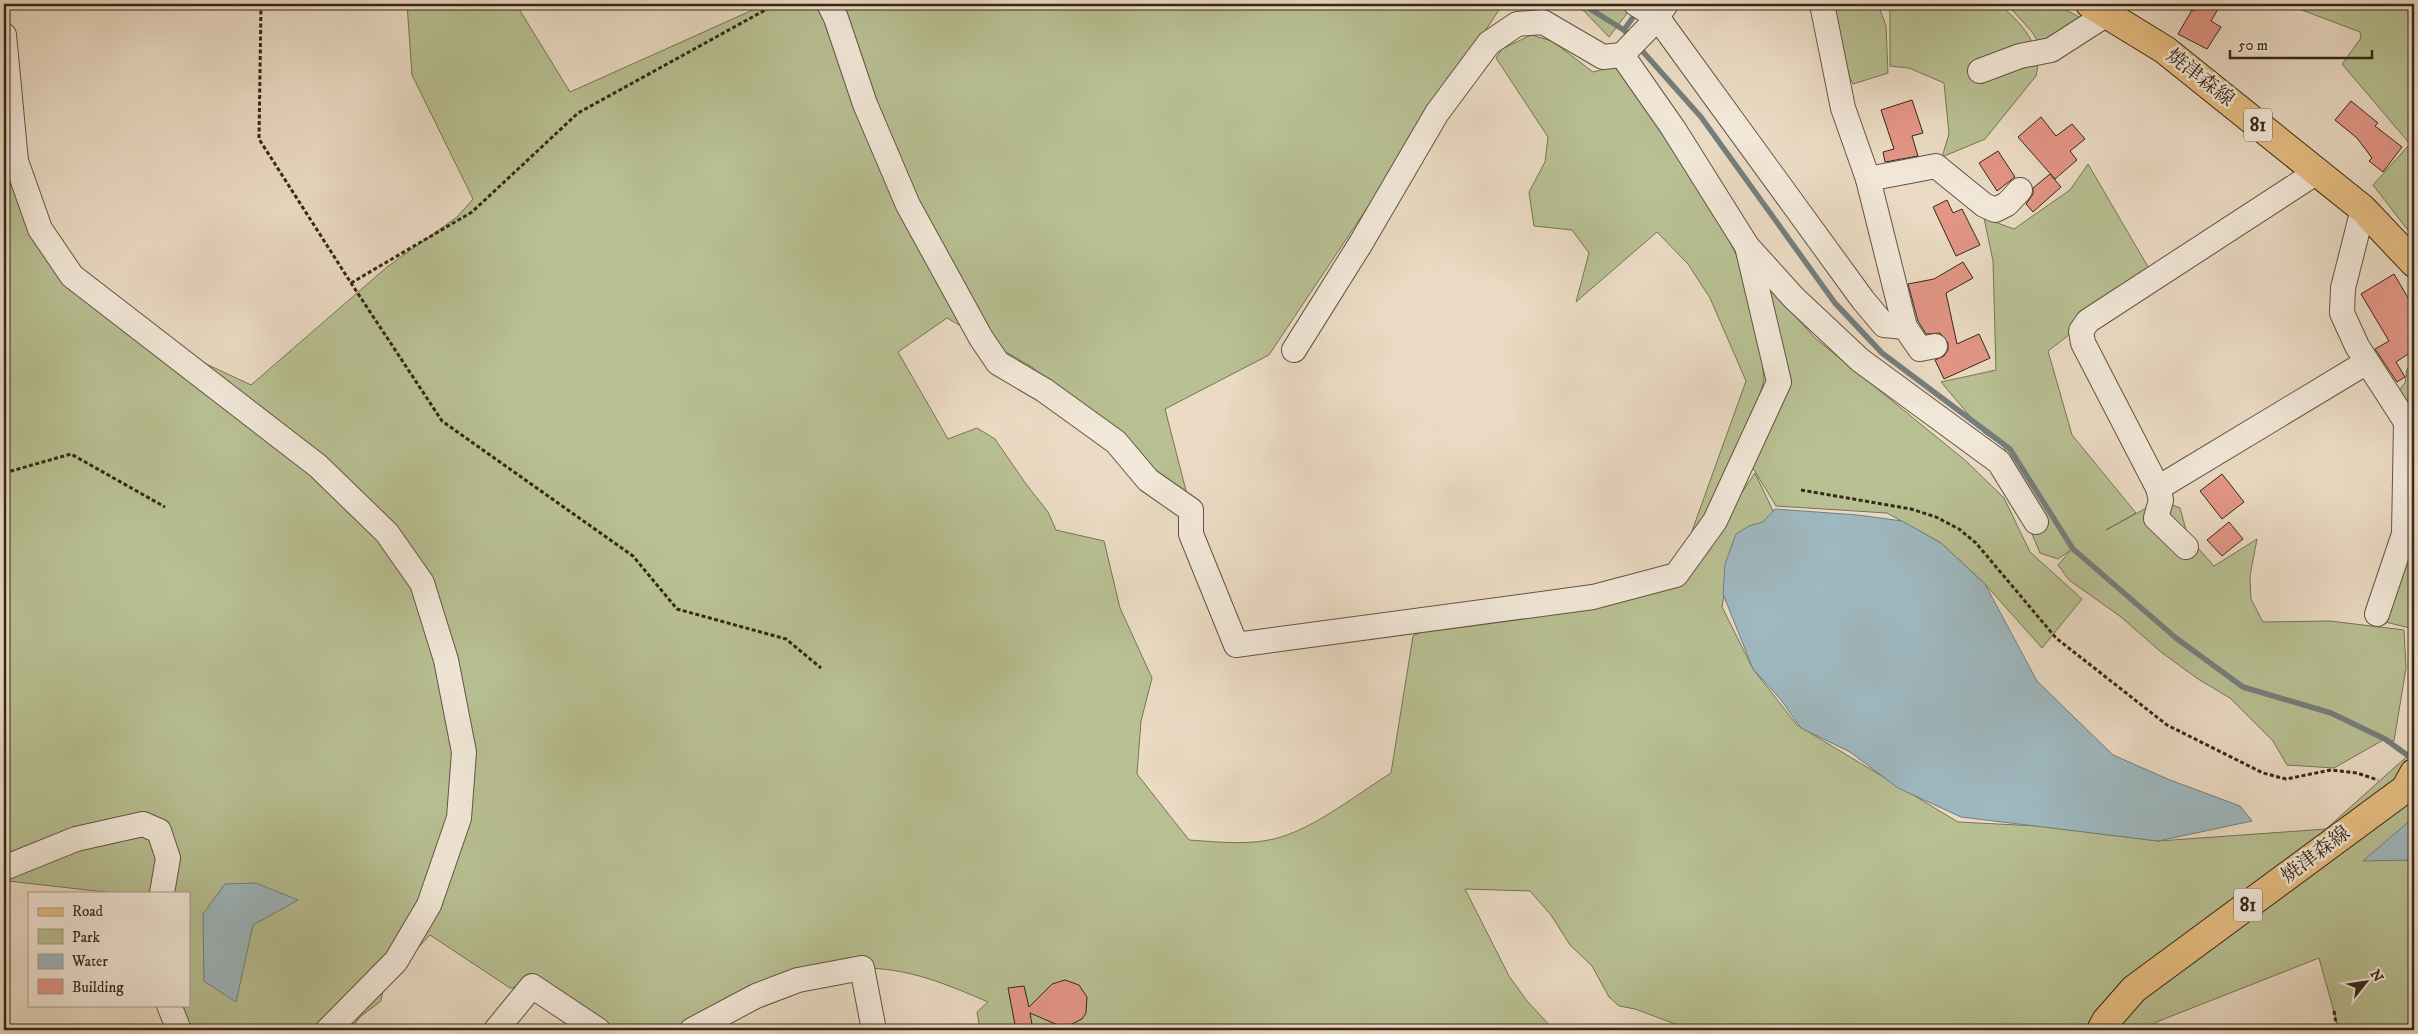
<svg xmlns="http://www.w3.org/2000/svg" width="2418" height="1034" font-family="'IM FELL DW Pica','Noto Serif JP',serif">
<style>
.green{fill:#b8c093;stroke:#777455}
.water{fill:#9eb8c0;stroke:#747e7c}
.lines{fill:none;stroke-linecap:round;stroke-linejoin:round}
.stream{stroke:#747e7c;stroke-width:5.5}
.building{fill:#e49687;stroke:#362717}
.minor-casing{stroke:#635442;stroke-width:26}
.major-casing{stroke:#362717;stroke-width:30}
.path{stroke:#362717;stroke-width:3;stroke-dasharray:4 2.5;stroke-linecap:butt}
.minor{stroke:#f2e8d9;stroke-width:24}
.major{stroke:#e6be82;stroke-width:28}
.labels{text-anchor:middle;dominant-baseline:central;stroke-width:5;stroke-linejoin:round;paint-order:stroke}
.shield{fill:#f2e8d9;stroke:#6e6151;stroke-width:1}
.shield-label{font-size:19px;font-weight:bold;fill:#362717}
.street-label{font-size:20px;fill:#362717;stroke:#f2e8d9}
</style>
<rect width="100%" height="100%" fill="#ebdbc4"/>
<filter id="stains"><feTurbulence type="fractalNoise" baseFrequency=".004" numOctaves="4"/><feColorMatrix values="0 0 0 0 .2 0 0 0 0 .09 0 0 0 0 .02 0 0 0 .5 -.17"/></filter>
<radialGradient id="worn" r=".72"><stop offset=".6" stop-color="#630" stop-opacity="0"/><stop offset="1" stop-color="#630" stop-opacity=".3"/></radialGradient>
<g class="green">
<path d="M 407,4 L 516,4 L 570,92 L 766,4 L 1503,4 L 1269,355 L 1165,409 L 1191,510 L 1032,367 L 947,318 L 898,352 L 948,439 L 977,428 L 995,439 L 1026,484 L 1048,512 L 1056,530 L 1104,541 L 1120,608 L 1152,678 L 1141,721 L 1137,774 L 1189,840 C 1219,842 1252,846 1281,837 C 1317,826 1359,793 1391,773 L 1413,636 L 1451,617 L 1686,576 L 1755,473 L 1775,515 L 1733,542 L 1722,607 L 1753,669 L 1797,725 L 1958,822 L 2038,826 L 2158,841 L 2326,829 L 2414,750 L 2414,1030 L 2339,1030 L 2319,958 L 2159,1021 L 2141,1030 L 1679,1030 L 1675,1024 L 1635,1009 L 1619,1006 L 1609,997 L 1592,966 L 1570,945 L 1551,915 L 1530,891 L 1465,889 L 1509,976 L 1527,1001 L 1554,1030 L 1098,1030 L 1096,1027 L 1095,1030 L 980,1030 L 977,1012 L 988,1002 C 946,984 909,968 862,968 L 692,1030 L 598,1030 L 532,986 L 510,988 L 430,935 L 412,954 L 387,970 L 381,1001 L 361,1016 L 350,1030 L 179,1030 L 169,1005 L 189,1005 L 189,893 L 114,893 L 8,881 L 58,847 L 4,868 L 4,117 L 67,269 L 149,337 L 251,385 L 387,267 L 457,217 L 473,199 L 412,75 Z"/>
<polygon points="1570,4 1629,4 1631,8 1609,37 1584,11"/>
<polygon points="1832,4 1878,4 1886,26 1888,73 1853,84 1849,76"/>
<path d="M 1885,4 L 1999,4 C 2020,22 2044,46 2036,76 L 1985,139 L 1942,157 L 1949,134 L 1944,83 L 1909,68 L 1890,66 L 1890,12 Z"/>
<polygon points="2007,4 2055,4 2088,22 2044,51 2032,32"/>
<polygon points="2286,4 2414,4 2414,238 2373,185 2410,144 2342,64 2361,38 2360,32"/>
<polygon points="1531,35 1552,41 1593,72 1618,66 1629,86 1650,112 1721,226 1736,254 1744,277 1762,357 1764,380 1753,418 1678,570 1746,381 1710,298 1688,264 1657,232 1576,302 1589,253 1572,230 1534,226 1529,192 1545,162 1548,137 1496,58 1502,49"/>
<polygon points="2088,164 2151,272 2048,351 2072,435 2136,513 2106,530 2161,500 2180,508 2188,537 2214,566 2257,539 2250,576 2251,599 2263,622 2330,621 2404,630 2406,668 2394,741 2385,739 2334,768 2287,765 2273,741 2230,698 2198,679 2161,652 2121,617 2069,580 2058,565 2071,550 2058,559 2040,553 2014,491 2004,446 1984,433 1941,382 1996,370 1993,261 1984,218 2014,229 2070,190"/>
<polygon points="1768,286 1815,338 1966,461 2004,498 2030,552 2082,599 2042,648 1985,584 1941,543 1887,513 1776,506 1753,468 1779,382"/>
<polygon points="2414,362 2414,629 2377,620 2404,548 2396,394 2405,383 2407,369"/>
</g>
<g class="water">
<polygon points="1775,509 1858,515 1902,521 1941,543 1985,584 2037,681 2113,755 2170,780 2240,806 2252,821 2158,841 1961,817 1898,788 1850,752 1801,728 1781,700 1753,669 1723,594 1725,564 1736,534 1749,526 1763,522"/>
<polygon points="2414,817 2414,860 2363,861"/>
<polygon points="256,883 298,900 253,925 236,1002 204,981 203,914 225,884"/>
</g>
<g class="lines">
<g class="stream">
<polyline points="1582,4 1624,30 1631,38"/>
<polyline points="1624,30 1636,13"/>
<polyline points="1637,45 1701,117 1835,303 1882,353 2010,449 2073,549 2176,638 2243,687 2331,713 2385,739 2414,760"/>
</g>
</g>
<g class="building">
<polygon points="2198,4 2221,4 2211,21 2221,27 2207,49 2178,34 2192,10 2194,11"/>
<polygon points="1912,100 1923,133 1912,136 1918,156 1885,162 1883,152 1894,149 1881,110"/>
<polygon points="2351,101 2378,123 2375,126 2402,147 2383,172 2369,161 2372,158 2357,138 2335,120"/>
<polygon points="2041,117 2056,136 2072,124 2085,139 2070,151 2077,160 2055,179 2018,137"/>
<polygon points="1998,151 2015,177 1997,191 1979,163"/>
<polygon points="2050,174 2061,187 2033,212 2026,204 2033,194 2033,188"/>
<polygon points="1947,200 1953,213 1962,209 1980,245 1956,256 1933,207"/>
<polygon points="1963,262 1973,278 1946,293 1957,344 1979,334 1990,358 1944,379 1935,360 1944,356 1948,350 1948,343 1940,333 1926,334 1918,321 1908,284 1934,279"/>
<polygon points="2394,274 2414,308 2414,323 2408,327 2414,338 2414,350 2396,362 2405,377 2397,382 2375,349 2389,341 2361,294"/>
<polygon points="2222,474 2244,502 2222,519 2200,491"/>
<polygon points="2229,522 2243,539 2222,556 2207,540"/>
<polygon points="1065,980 1079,985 1087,997 1086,1013 1082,1019 1068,1026 1060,1026 1030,1013 1033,1030 1016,1030 1008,988 1024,986 1029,1007 1052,984"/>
</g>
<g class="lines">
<defs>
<g id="minor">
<polyline points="829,4 836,18 865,104 908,205 981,338 998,363 1044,390 1116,442 1148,480 1191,510 1191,534 1236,645 1593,597 1676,575 1715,521 1779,382 1747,246"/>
<polyline points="1636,4 1657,17 1863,300 1884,325 1905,327"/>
<polyline points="1822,4 1843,108 1868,179 1905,327 1920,349 1935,346"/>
<polyline points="4,35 16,161 40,229 72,276 318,466 387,533 422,583 446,660 464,752 459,818 429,905 396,961 328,1030"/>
<polyline points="1622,55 1673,128 1747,246 1794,298 1860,360 1999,462 2036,522"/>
<polyline points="1980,71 2020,56 2051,50 2107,14"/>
<polyline points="1868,179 1936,166 1984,205 1995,210 2007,204 2020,190"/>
<polyline points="2363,209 2343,288 2342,313 2357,346 2406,422 2404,534 2377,614"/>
<polyline points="1294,350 1361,243 1437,113 1489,43 1517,24 1543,22 1603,57 1622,55 1651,25 1666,4"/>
<polyline points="2158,488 2367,362"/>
<polyline points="2186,547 2156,518 2161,500 2158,488 2083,343 2081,331 2088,321 2317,172"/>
<polyline points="4,868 76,839 143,824 159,831 168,858 162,893"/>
<polyline points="169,1005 179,1030"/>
<polyline points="496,1030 532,986 598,1030"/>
<polyline points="692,1030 756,996 798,980 862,968 874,1030"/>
</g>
<g id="major">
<polyline points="2090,4 2165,50 2363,209 2414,263"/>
<polyline points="2101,1030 2106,1021 2134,989 2405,789 2414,773"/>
</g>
</defs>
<use href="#minor" class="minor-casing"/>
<use href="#major" class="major-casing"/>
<g class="path">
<polyline points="261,4 259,139 351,283 442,421 633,556 677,609 786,639 821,668"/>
<polyline points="351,283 472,212 578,113 776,4"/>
<polyline points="4,473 71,454 165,507"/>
<polyline points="1801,490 1911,509 1936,517 1959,529 1976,543 2056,638 2167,725 2263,773 2286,779 2331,770 2357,773 2378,780"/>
<polyline points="2334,1011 2337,1030"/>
</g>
<use href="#minor" class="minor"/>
<use href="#major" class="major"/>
</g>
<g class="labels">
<g class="shield">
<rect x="2244" y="108.5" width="28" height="33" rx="4"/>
<rect x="2234" y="888.5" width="28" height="33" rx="4"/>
</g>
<g class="shield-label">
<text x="2258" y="125">81</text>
<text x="2248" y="905">81</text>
</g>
<g class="street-label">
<text transform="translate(2200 78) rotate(38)">焼津森線</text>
<text transform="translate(2316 855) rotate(-37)">焼津森線</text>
</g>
</g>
<rect width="2418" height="1034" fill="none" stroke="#ebdbc4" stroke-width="20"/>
<rect x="5" y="5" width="2408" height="1024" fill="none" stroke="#362717" stroke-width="2.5"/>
<rect x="10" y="10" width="2398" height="1014" fill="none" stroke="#362717"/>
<rect x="28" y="892" width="162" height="115" fill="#f2e8d9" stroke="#a79b8b"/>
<rect x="38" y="908" width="25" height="8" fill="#e6be82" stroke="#a79b8b"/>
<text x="72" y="916" font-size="15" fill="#362717">Road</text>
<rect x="38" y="929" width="25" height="15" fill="#b8c093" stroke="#a79b8b"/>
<text x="72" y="942" font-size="15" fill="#362717">Park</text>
<rect x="38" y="954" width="25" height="15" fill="#9eb8c0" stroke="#a79b8b"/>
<text x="72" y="966" font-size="15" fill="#362717">Water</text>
<rect x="38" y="979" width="25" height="15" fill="#e49687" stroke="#a79b8b"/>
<text x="72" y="992" font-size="15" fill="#362717">Building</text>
<g transform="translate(2366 982) rotate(60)" stroke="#f2e8d9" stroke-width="4" paint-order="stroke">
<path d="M0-4L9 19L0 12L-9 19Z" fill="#362717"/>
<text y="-8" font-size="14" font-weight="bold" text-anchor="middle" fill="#362717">N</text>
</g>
<path d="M2230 50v8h142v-8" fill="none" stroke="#362717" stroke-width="2.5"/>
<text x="2238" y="50" font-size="15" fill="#362717" stroke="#f2e8d9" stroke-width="4" paint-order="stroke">50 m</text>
<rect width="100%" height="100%" filter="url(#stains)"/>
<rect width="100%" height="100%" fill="url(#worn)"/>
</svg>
